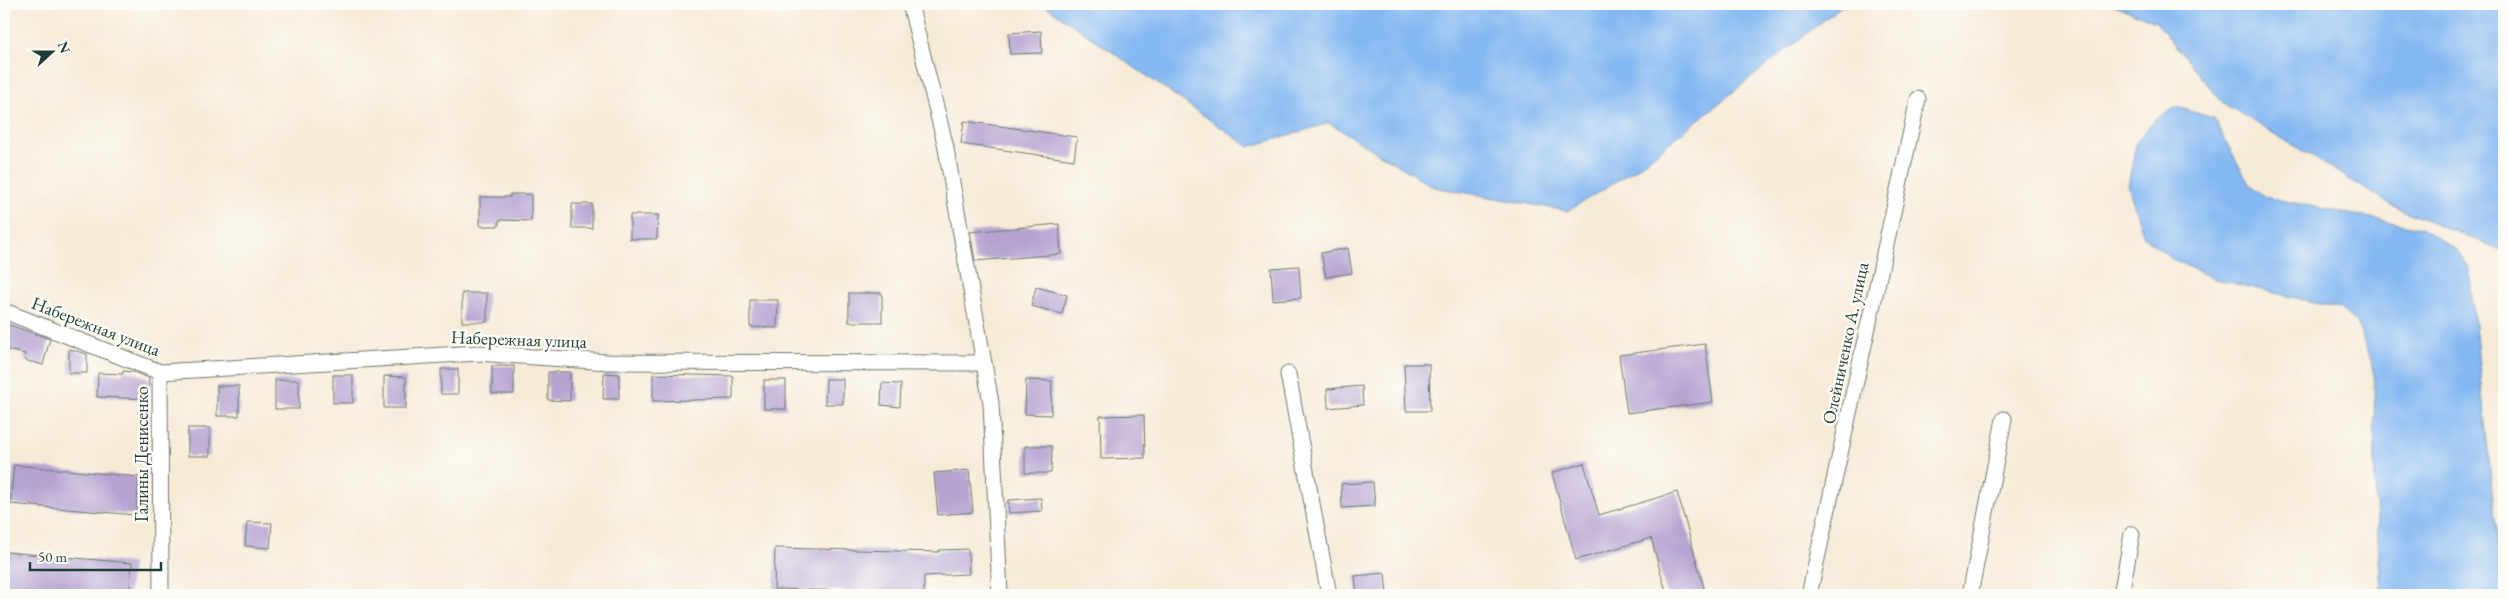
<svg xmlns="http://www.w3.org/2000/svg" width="2508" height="599" font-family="'EB Garamond',serif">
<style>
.water{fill:#84b8f2;stroke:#527a93}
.building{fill:#b5a3d1}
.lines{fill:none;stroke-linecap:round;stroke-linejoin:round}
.minor-casing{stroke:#6b7a6d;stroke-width:17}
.minor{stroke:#fff;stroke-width:15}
.labels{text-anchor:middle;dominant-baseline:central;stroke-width:5;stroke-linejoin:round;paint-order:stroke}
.street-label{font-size:18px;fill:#1f3d34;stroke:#fdfcf7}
</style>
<rect width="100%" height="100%" fill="#fdfcf7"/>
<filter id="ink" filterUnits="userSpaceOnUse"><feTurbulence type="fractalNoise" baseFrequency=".02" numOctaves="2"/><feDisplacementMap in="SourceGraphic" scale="10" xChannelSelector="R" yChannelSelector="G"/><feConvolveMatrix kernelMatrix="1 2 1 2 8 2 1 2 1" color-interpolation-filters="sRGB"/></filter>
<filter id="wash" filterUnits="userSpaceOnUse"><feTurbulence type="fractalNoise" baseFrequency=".0096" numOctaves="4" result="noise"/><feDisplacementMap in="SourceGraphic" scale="20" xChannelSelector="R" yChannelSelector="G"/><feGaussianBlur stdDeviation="1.12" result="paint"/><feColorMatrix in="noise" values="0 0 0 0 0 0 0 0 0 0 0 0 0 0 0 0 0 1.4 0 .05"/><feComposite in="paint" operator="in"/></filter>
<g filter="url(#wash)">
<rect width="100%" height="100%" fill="#f7ebd8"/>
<g class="water">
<polygon points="1043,4 1844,4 1636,169 1568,211 1434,187 1329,123 1249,147"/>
<polygon points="2112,4 2504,4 2504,251 2397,208 2223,103 2156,22"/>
<polygon points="2177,107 2213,118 2249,184 2265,197 2421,228 2456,250 2469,268 2503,595 2381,595 2375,484 2374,369 2357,323 2339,308 2215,279 2170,258 2144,237 2128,186 2136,143 2155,119"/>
</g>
<g id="blocks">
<g class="building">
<polygon points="1041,31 1042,53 1010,54 1009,33"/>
<polygon points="964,121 1077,137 1074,160 961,144"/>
<polygon points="510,194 531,194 531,221 499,220 499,226 480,226 480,197 510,197"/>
<rect x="572" y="204" width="20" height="24"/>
<polygon points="630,215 658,215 657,239 630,239"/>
<polygon points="1059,224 1061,254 975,261 970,232"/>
<polygon points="1348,248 1352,273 1326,277 1321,253"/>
<polygon points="1299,266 1301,298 1273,300 1271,268"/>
<polygon points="1036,287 1067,295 1062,314 1031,306"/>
<rect x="462" y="293" width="25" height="29"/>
<rect x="849" y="293" width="33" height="29"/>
<polygon points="750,300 778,300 777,328 750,327"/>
<polygon points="4,323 50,339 43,365 24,360 25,354 4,349"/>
<polygon points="1705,344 1713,402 1627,413 1619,355"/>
<polygon points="69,349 87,354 87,373 69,373"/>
<polygon points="1404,364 1429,364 1430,411 1406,411"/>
<rect x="492" y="366" width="22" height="28"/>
<rect x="441" y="369" width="17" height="25"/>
<polygon points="123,371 133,372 149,378 148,399 97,397 98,373 123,374"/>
<polygon points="548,372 570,372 570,401 548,400"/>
<polygon points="604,373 619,374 619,399 603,399"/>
<polygon points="653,374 733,376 733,399 653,401"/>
<rect x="333" y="375" width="20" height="28"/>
<polygon points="384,376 406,377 406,408 384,408"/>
<polygon points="826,379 843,379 843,404 825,404"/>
<rect x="275" y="380" width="24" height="29"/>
<rect x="764" y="380" width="22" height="29"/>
<polygon points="1026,380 1052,381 1051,415 1025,414"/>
<polygon points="882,383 901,384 900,407 881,405"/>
<rect x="217" y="386" width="22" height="30"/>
<polygon points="1362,386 1363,405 1328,408 1327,389"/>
<polygon points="1144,415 1145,458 1101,459 1100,416"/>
<rect x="188" y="428" width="22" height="28"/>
<polygon points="1025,446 1052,446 1051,473 1025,473"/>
<polygon points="1584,463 1599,515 1677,492 1706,595 1667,595 1651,538 1576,560 1552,473"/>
<polygon points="14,465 139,477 136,515 10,504"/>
<polygon points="969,470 973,512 938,515 934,473"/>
<polygon points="1373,482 1375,506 1342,508 1341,484"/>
<polygon points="1041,498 1042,511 1009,513 1008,500"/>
<polygon points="247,522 272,523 270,548 245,546"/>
<polygon points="775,548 939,552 939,550 968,549 969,574 924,576 924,593 774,589"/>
<polygon points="6,552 132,563 129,595 4,595"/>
<polygon points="1385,573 1387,595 1357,595 1355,576"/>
</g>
</g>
</g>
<g filter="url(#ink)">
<use href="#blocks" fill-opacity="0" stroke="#6b7a6d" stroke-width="1"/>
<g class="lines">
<defs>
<g id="minor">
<polyline points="910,4 945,143 991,403 1000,595"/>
<polyline points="4,311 160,372 478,353 608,362 984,363"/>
<polyline points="160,372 161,595"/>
<polyline points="1288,374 1329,595"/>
<polyline points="1809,595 1918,99"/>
<polyline points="1970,595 2004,419"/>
<polyline points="2121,595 2132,534"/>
</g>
</defs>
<use href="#minor" class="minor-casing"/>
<use href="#minor" class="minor"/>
</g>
</g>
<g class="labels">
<g class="street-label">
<text transform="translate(96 326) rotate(21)">Набережная улица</text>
<text transform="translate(519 339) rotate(2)">Набережная улица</text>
<text transform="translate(1845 343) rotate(-78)">Олейниченко А. улица</text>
<text transform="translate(141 454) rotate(-90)">Галины Денисенко</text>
</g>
</g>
<rect width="2508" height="599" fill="none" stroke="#fdfcf7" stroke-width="20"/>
<g transform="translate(52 52) rotate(69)" stroke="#fdfcf7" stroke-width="4" paint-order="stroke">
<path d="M0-4L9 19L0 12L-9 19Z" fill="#1f3d34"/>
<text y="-8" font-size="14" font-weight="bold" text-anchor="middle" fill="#1f3d34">N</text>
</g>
<path d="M30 562v8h131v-8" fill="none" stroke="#1f3d34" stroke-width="2.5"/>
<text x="38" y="562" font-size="15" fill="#1f3d34" stroke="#fdfcf7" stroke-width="4" paint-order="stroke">50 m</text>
</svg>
